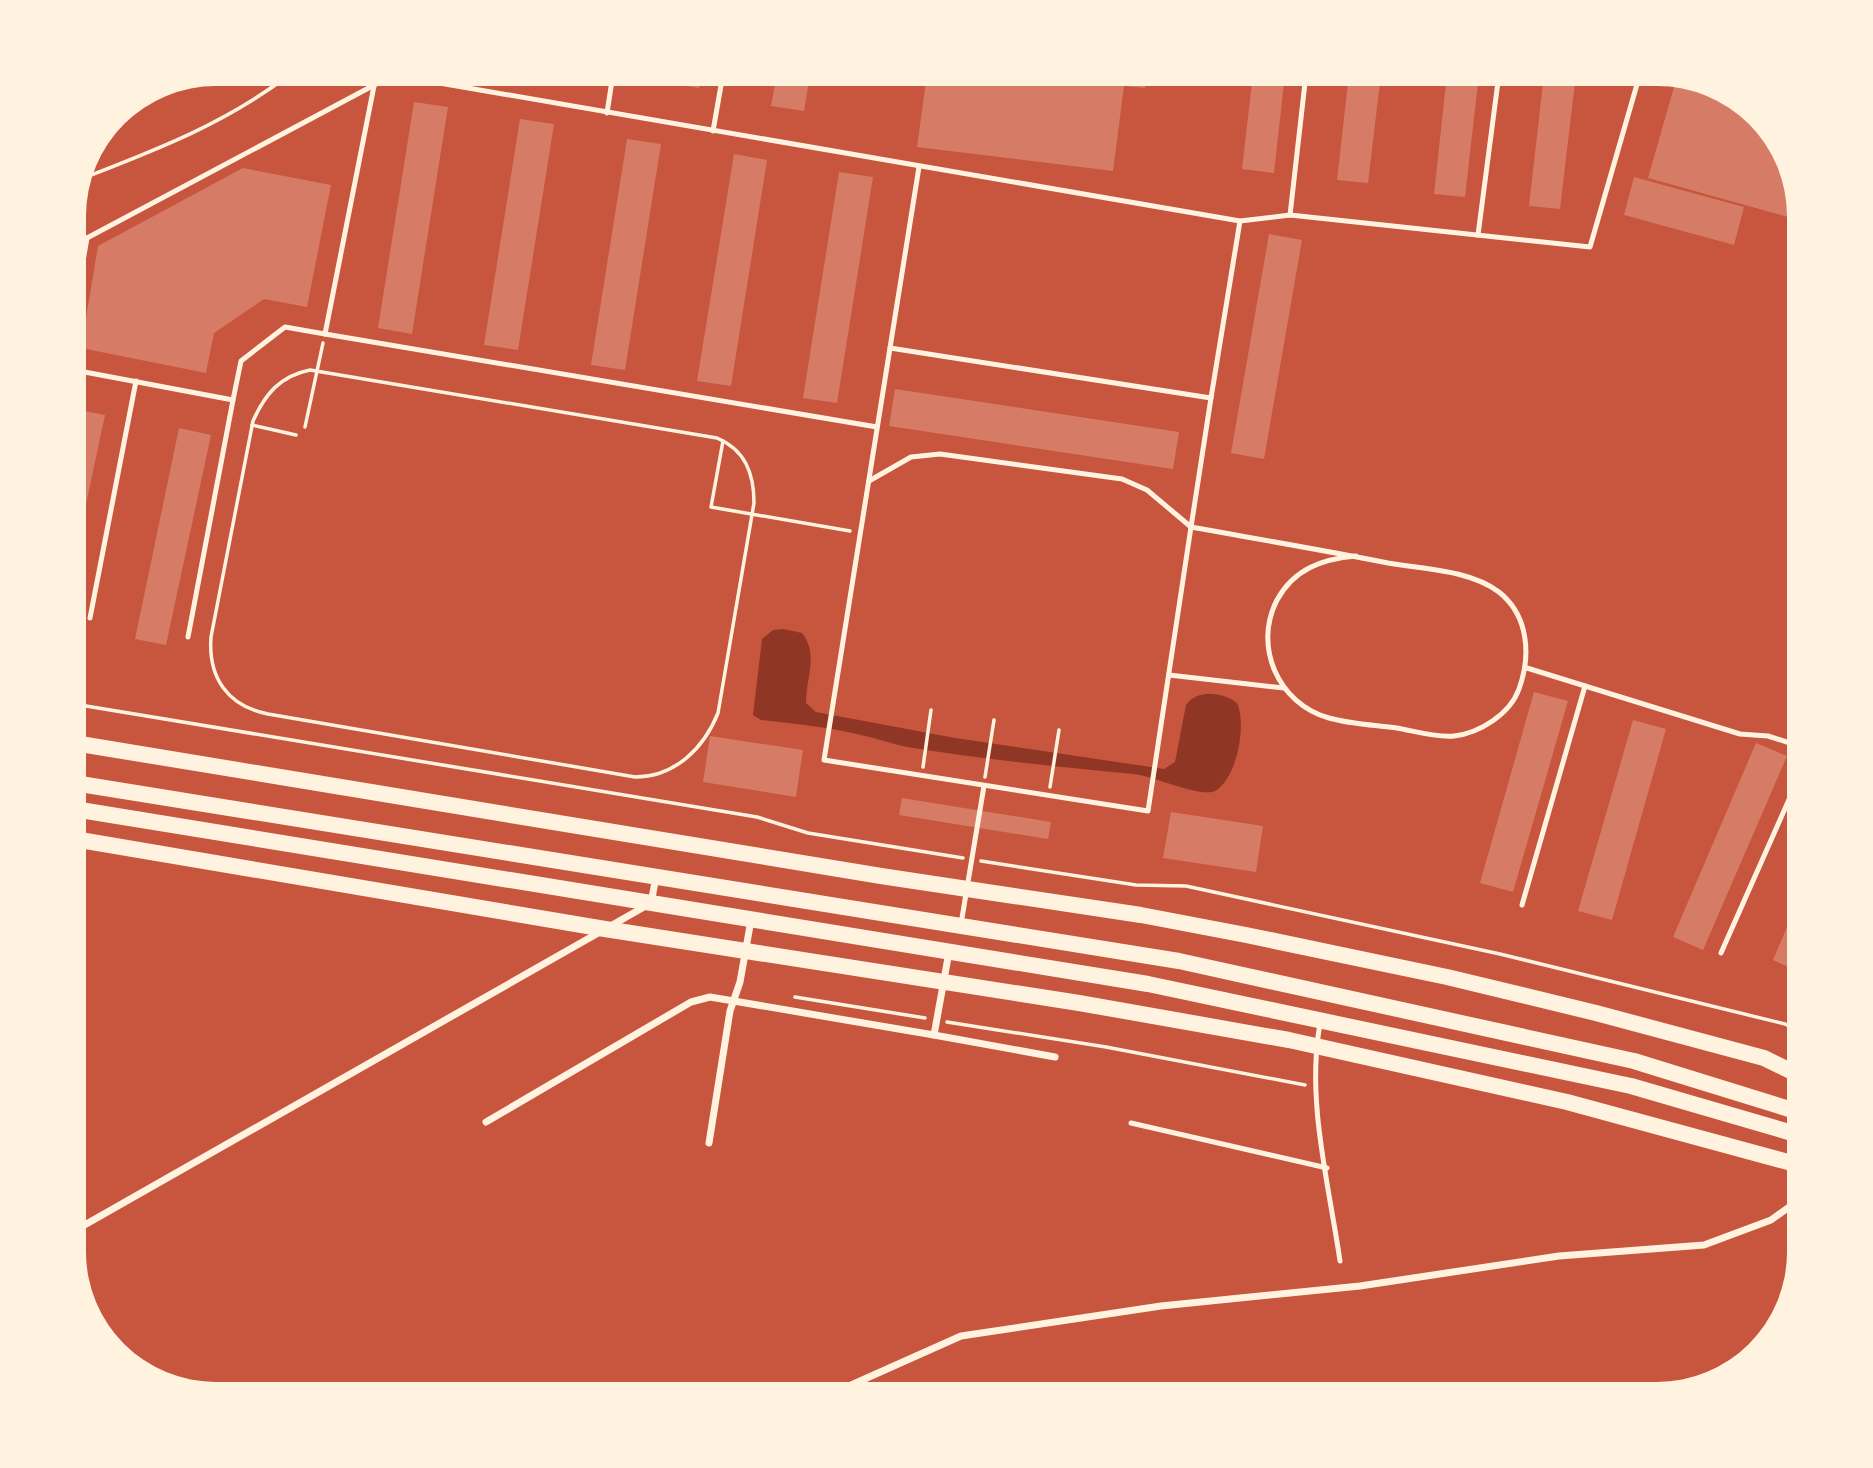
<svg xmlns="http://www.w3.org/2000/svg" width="1873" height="1468" font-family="Merriweather,serif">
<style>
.water{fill:#8f3625}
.building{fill:#d67c66}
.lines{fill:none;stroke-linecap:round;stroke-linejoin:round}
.path{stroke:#fff3e0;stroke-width:3.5}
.service{stroke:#fff3e0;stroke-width:5}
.minor{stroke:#fff3e0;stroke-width:7}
.primary{stroke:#fff3e0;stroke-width:16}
</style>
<rect width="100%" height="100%" fill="#c8553d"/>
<path class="water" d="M 783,629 L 802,633 C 819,655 806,677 806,703 L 816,712 L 955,738 L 1164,769 L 1175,762 L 1186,705 C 1197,689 1223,692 1237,703 C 1247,724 1237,779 1215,791 C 1201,798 1153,776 1134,774 C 1058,767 982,759 907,747 C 892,744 876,738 861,735 C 828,727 794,724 761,720 L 753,715 L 762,639 L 773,630 Z"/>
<g class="building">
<polygon points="670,74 702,74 699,88 669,83"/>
<polygon points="777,74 810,74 804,111 771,106"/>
<polygon points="927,74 1147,74 1145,88 1124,86 1113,171 917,147"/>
<polygon points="1253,74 1285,74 1274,173 1242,169"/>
<polygon points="1349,74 1381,74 1368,183 1337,180"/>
<polygon points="1447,74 1479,74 1465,197 1434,194"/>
<polygon points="1544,74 1576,74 1560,209 1529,206"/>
<polygon points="1676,80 1744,103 1785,152 1798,209 1795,219 1648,178"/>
<polygon points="414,102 448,107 412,334 378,328"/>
<polygon points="520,119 554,124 518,350 484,345"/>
<polygon points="627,139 661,144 625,370 591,365"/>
<polygon points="734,154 767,160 731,386 697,381"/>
<polygon points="243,168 331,185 307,307 264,299 214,333 206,373 81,348 98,246"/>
<polygon points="839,172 873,177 837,403 803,398"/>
<polygon points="1634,177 1744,207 1734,245 1624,215"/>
<polygon points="1269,234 1302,240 1264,459 1231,453"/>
<polygon points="895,389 1179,432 1173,469 889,426"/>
<polygon points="74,409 105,415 75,556 74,555"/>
<polygon points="179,428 211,435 166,645 135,639"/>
<polygon points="1534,692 1568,701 1513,892 1480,883"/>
<polygon points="1633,720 1666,729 1612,920 1578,911"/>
<polygon points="710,736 803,750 796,797 703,782"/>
<polygon points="1756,743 1787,756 1703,950 1673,937"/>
<polygon points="902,798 1051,822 1048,839 899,815"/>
<polygon points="1171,812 1263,826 1256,872 1163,858"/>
<polygon points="1799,899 1799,972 1773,960"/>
</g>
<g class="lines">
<g class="path">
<path d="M 81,179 C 156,150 227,123 290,74"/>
<path d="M 310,370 L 717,438 C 745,450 754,473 754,503 L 718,713 C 704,748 675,777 635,777 L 268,714 C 227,706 208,677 211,637 L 253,421 C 265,394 280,376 310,370 Z"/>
<polyline points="252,425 296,435"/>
<polyline points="305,427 323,343"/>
<polyline points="723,441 711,507 850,531"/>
<polyline points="74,704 757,817 808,833 963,858"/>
<polyline points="923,767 931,710"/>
<polyline points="985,777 994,720"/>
<polyline points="1050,787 1059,730"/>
<polyline points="981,861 1136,885 1186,886 1500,954 1785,1024 1799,1031"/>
<polyline points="795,997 925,1018"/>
<polyline points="947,1022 1106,1047 1305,1085"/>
</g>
<g class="service">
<polyline points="393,75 1240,221 1290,215 1590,247 1640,74"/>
<polyline points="374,86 325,334 877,427"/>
<polyline points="607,113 613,74"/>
<polyline points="713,131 723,74"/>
<polyline points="919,167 890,348 1211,398 1240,221"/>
<polyline points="1290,215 1306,74"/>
<polyline points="1478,235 1499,74"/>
<polyline points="74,245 87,238"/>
<polyline points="74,314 87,238 393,75"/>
<path d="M 890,348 L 824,760 L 1148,811 L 1191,527 C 1257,539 1322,550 1388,563 C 1424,569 1470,570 1499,592 C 1529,616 1531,656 1519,689 C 1510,714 1480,733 1454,736 C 1437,738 1414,731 1397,728 C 1374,725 1350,724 1329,718 C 1278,704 1253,646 1277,600 C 1294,569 1322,559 1356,556"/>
<polyline points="74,370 233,400 241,361 285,327 325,334"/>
<polyline points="869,481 911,457 940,454 1122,479 1147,490 1191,527"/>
<polyline points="1191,527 1211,398"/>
<polyline points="90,618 136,381"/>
<polyline points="188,637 233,400"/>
<polyline points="1527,668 1740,734 1768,736 1799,746"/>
<polyline points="1169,675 1284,688"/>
<polyline points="1522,905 1585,686"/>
<polyline points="961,924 984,786"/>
<polyline points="1721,953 1799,777"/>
<path d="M 1320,1024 C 1306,1100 1329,1185 1340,1261"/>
<polyline points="1131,1123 1327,1168"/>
</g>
<g class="minor">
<polyline points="934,1035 1055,1057"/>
<polyline points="486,1122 691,1002 710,997 934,1035 949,952"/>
<polyline points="709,1143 730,1011 740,982 751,920"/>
<polyline points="74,1231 651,903 656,877"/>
<polyline points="831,1394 961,1336 1161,1306 1360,1286 1559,1256 1704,1245 1771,1220 1799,1200"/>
</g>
<g class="primary">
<polyline points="74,743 881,876 1141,915 1246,935 1447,977 1596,1013 1764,1058 1799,1075"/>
<polyline points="74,783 1179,961 1634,1061 1799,1112"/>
<polyline points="74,809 1148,984 1631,1086 1799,1135"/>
<polyline points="74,839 605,929 1079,1003 1289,1040 1567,1102 1799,1165"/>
</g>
</g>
<path d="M0 0H1873V1468H0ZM216 86H1657A130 130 0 0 1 1787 216V1252A130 130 0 0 1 1657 1382H216A130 130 0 0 1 86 1252V216A130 130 0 0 1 216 86Z" fill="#fff3e0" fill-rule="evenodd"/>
</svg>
